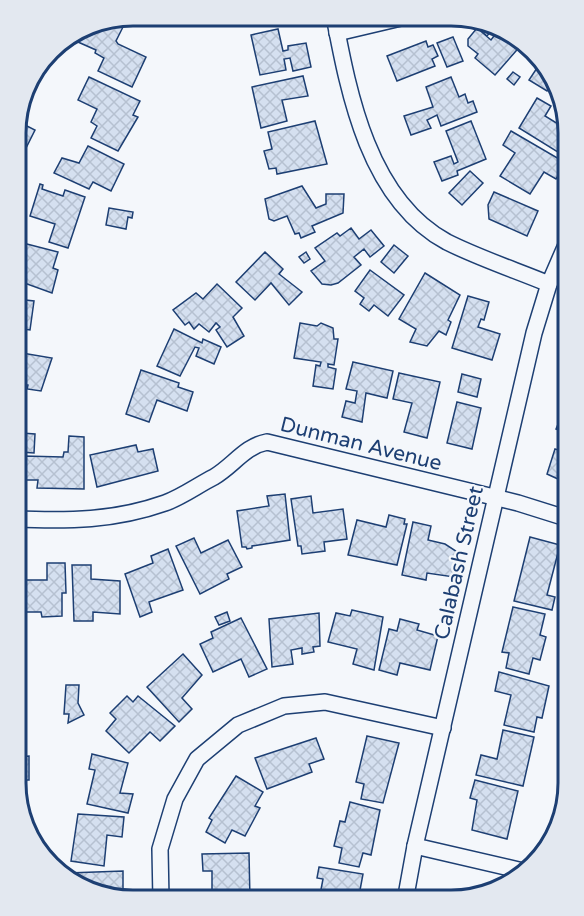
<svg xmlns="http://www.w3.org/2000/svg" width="584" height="916" font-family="'Varela Round',sans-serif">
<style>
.building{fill:url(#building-cross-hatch);stroke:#1d3f73;stroke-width:1.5}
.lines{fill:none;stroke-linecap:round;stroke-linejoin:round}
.minor-casing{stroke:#1d3f73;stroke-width:18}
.minor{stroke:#f4f7fb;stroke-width:15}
.labels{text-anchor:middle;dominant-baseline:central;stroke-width:4.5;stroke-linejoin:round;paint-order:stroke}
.street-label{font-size:21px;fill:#1d3f73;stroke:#f4f7fb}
.rim{fill:none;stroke:#1d3f73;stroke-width:3}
</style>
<defs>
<pattern id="building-cross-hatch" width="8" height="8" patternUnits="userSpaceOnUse" patternTransform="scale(1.5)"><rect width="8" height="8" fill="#d5e0f0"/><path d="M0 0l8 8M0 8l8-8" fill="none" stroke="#b6c1d1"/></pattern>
</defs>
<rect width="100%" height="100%" fill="#f4f7fb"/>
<g class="building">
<polygon points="136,15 152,15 144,23"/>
<polygon points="273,16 300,16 301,19 275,24"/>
<polygon points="478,19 509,33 522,44 495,75 475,58 478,54 468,46 468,39 477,28 491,40 497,32 493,29 487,36 473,24"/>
<polygon points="118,20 125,23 116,41 118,44 146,57 132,87 98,71 104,58 95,53 96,50 78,42 81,34"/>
<polygon points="278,29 283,51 288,50 288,46 306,43 311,67 293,71 290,58 284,59 286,70 260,75 251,35"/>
<polygon points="453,37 463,61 447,67 437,43"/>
<polygon points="426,41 428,47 433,45 438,56 432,59 435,66 397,81 387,56"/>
<polygon points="539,65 554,80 547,91 529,80"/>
<polygon points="513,72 520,77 514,85 507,79"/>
<polygon points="303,76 308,96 282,100 287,121 261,128 252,87"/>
<polygon points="89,77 140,101 133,115 138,117 118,151 91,138 97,126 91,122 97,109 78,100"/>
<polygon points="451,77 459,97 465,94 468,103 473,101 477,112 441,126 437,115 427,120 431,128 411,135 404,116 433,107 426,87"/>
<polygon points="537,98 551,106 545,116 568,130 566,134 569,136 569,159 519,128"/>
<polygon points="315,121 327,164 277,174 276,168 269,169 264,151 272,149 268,132"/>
<polygon points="471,121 486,159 457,171 458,175 442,181 434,162 451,156 454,164 458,162 446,131"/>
<polygon points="23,124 35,130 18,164 16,163 16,138"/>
<polygon points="511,131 566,163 556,179 544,172 530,194 500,176 515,153 503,145"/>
<polygon points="88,146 124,164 111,191 93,182 89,189 54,173 62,158 79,163"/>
<polygon points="470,171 483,183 462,205 449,193"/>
<polygon points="40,184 43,185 42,189 63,196 65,190 85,197 68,248 49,242 55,224 30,216"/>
<polygon points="302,186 316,208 326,204 326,194 344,194 343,213 312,226 315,232 301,238 299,233 295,234 287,216 274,221 269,219 265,199"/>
<polygon points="494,192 538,211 527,236 489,219 488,205"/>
<polygon points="109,208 133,212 132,218 128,217 126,229 106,225"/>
<polygon points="351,228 359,239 371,230 384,246 370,257 364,249 354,257 361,265 338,283 331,285 322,284 311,271 325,261 315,248 337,233 340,236"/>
<polygon points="23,243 58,252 53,268 58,270 52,293 16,280 16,266"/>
<polygon points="394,245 408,256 394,273 381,262"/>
<polygon points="265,252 283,269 279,274 302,292 289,305 271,283 255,300 236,282"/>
<polygon points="306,252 310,259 304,263 299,257"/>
<polygon points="370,270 404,295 388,316 374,305 369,311 360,304 364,298 355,291"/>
<polygon points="425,273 460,295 448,320 451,322 446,335 439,331 427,346 410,342 416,329 399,319"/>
<polygon points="217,284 242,308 233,317 244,336 227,347 216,330 220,327 216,323 209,332 199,324 194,329 189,322 185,325 173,310 196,293 203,299"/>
<polygon points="468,296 489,302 484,320 481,319 478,327 500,334 492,360 452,348"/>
<polygon points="16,299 34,301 30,330 16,328"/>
<polygon points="300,323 317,326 321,323 333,328 334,339 338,339 334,365 328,364 328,367 336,369 333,389 313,386 316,365 320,366 321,362 294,358"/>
<polygon points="174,329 202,343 203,339 221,347 214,364 196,356 199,348 195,347 180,376 157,366"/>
<polygon points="16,352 52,358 41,391 27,389 28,385 16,383"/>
<polygon points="353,362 393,371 387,398 366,393 362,422 342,417 346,401 355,403 357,391 346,389"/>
<polygon points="141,370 179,383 178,387 193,392 187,411 157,400 149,422 126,414"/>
<polygon points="399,373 440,382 427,438 404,432 412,403 393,399"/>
<polygon points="462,374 481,379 477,397 458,392"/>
<polygon points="457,402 481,408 472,449 447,443"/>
<polygon points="563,412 569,414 569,434 556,429"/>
<polygon points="21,433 35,434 34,453 20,452"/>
<polygon points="69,436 84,437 84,489 37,488 38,480 23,480 24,456 63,457 64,452 68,452"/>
<polygon points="136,445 138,452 153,449 158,471 97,487 90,455"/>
<polygon points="16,446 18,446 17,487 15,487"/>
<polygon points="555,449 569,453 569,484 547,474"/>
<polygon points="285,494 290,540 252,546 252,548 247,549 246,547 242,547 237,511 269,506 267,496"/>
<polygon points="311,496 313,513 343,509 347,539 324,542 325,551 302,554 301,546 298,546 291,499"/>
<polygon points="389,515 405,519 404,524 407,524 397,565 348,555 357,520 386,527"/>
<polygon points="413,522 431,526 428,540 445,544 459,553 454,577 427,573 426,580 402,575"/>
<polygon points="530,537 560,545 547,595 555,597 552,610 514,601"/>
<polygon points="194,538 201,553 228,540 242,567 227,574 229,579 200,594 176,546"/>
<polygon points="566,546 569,547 569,566 563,564"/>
<polygon points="168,549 183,590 149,602 152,612 140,617 125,574 153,563 151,556"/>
<polygon points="47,563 65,563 66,593 62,593 62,616 42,617 41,612 16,612 16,577 20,577 21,580 47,580"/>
<polygon points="72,565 91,565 91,579 120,581 120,614 93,612 93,621 74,621"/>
<polygon points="513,607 545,614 540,635 546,637 540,660 533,658 529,674 506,668 509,653 502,652"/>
<polygon points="352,610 383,617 374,670 353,664 357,649 328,642 336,613 350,616"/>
<polygon points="227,612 230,621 219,625 215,617"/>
<polygon points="319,613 320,646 313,647 314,652 302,654 302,648 291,650 293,664 272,667 269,619"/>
<polygon points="241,618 267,669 249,677 241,659 213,672 200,644 213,638 211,632"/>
<polygon points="400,619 419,624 417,630 438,636 430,670 400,663 397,675 379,670 389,629 397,631"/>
<polygon points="183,654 202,675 182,698 192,709 179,722 147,687"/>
<rect x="15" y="665" width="4" height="16"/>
<polygon points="499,672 549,686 542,718 537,717 534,732 504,725 511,695 495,691"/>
<polygon points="66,685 79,685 78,703 84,715 68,723 69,714 64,714"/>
<polygon points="15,686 18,686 17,732 15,732"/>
<polygon points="127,696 133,702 138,696 175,726 160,741 150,732 129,753 106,731 116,719 110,713"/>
<polygon points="503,730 534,737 523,786 476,775 481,755 497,759"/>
<polygon points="367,736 399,743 383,803 361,799 364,784 356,782"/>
<polygon points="316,738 324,759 309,764 312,772 267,789 255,758"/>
<polygon points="15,745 16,757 29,756 29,780 19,780 19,791 16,791 15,784"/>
<polygon points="92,754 128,763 120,793 133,794 128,813 87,804 95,770 89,769"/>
<polygon points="236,776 263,792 255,806 260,808 245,836 232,830 225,843 206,832 212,820 209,818"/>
<polygon points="475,780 518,791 507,839 472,830 477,800 470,798"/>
<polygon points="350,802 380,810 371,855 363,853 359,867 339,863 342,848 334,846 340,821 345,822"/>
<polygon points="21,811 25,811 25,830 24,829"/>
<polygon points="78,814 124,817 122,837 107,835 104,866 71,861"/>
<polygon points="249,853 250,900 212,900 212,871 203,871 202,854"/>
<polygon points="319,867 363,874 358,901 309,901 310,898 319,900 323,879 317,878"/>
<polygon points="123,871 123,890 107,890 107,896 68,880 68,873"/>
</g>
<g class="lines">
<defs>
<g id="minor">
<path d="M 334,16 C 349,95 369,200 447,242 C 479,258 515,270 549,284"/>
<polyline points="337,33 405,17"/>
<path d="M 15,519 C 69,521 114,521 165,503 C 182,497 198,485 214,477 C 233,466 245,446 267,442 L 518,503 L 569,519"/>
<polyline points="415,846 523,871"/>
<polyline points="161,900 160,849 175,799 197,759 238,725 284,706 325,702 443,728"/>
<polyline points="405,901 415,846 534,333 549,284 569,238"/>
</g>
</defs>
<use href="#minor" class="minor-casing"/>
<use href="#minor" class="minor"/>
</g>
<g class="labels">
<g class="street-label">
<text transform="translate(361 444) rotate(14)">Dunman Avenue</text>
<text transform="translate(459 563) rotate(-77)">Calabash Street</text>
</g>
</g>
<path d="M0 0H584V916H0ZM133 26H451A107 107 0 0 1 558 133V783A107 107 0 0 1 451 890H133A107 107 0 0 1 26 783V133A107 107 0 0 1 133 26Z" fill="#e3e8f0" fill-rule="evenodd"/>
<path class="rim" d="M133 26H451A107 107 0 0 1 558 133V783A107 107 0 0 1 451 890H133A107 107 0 0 1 26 783V133A107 107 0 0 1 133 26Z"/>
</svg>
